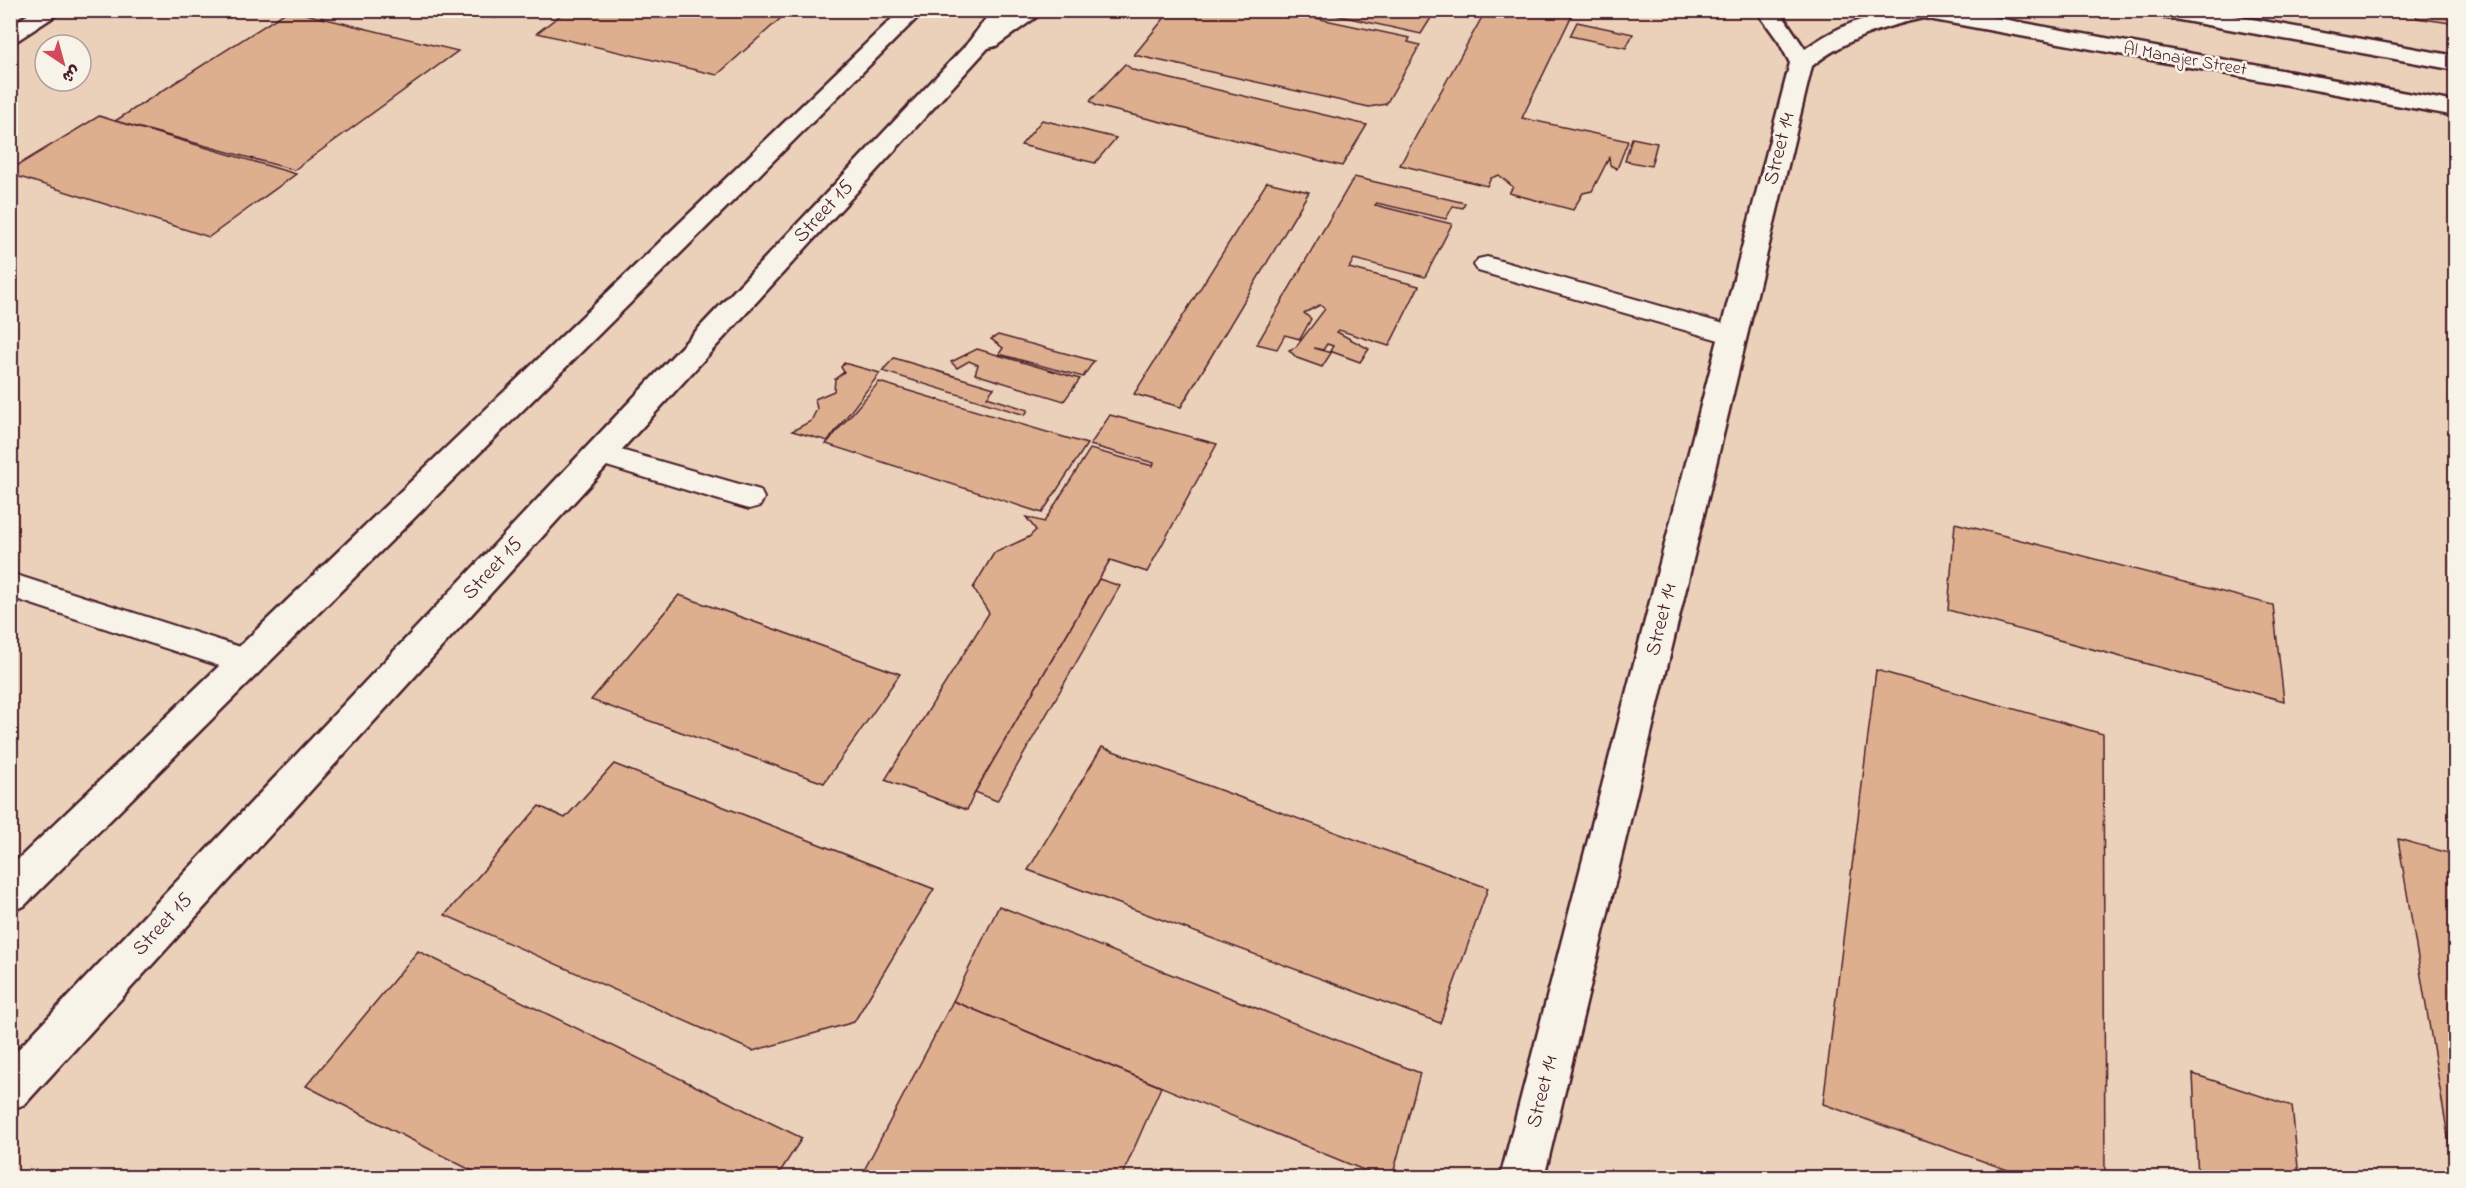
<svg xmlns="http://www.w3.org/2000/svg" width="2466" height="1188" font-family="'Indie Flower','Playpen Sans Arabic',sans-serif">
<style>
.built{fill:#ebd1ba;fill-rule:evenodd}
.building{fill:#deaf8f;stroke:#4a1f2b;stroke-width:1.5}
.lines{fill:none;stroke-linecap:round;stroke-linejoin:round}
.lane-casing{stroke:#4a1f2b;stroke-width:4}
.street-casing{stroke:#4a1f2b;stroke-width:5}
.lane{fill:#f7f3e8;fill-rule:evenodd}
.street{fill:#f7f3e8;fill-rule:evenodd}
.labels{text-anchor:middle;dominant-baseline:central;stroke-width:5;stroke-linejoin:round;paint-order:stroke}
.far-street-label{font-size:18px;fill:#4a1f2b;stroke:#f7f3e8}
.street-label{font-size:21px;fill:#4a1f2b;stroke:#f7f3e8}
</style>
<rect width="100%" height="100%" fill="#f0dfcd"/>
<filter id="ink" filterUnits="userSpaceOnUse"><feTurbulence type="fractalNoise" baseFrequency=".0167" numOctaves="2"/><feDisplacementMap in="SourceGraphic" scale="12" xChannelSelector="R" yChannelSelector="G"/><feConvolveMatrix kernelMatrix="1 2 1 2 8 2 1 2 1" color-interpolation-filters="sRGB"/></filter>
<g filter="url(#ink)">
<path class="built" d="M 11,11 L 2455,11 L 2455,1177 L 11,1177 ZM 45,45 L 81,45 L 81,81 L 45,81 Z"/>
<g class="building">
<polygon points="289,10 458,51 294,170 115,121"/>
<polygon points="464,10 506,10 496,18"/>
<polygon points="567,10 790,10 717,75 537,33"/>
<polygon points="1171,10 1278,10 1410,38 1408,42 1420,45 1386,104 1369,107 1134,55"/>
<polygon points="1313,10 1436,10 1421,34"/>
<polygon points="1486,10 1559,10 1573,13 1522,118 1628,141 1617,169 1610,165 1609,158 1592,191 1583,193 1573,210 1509,193 1513,187 1499,175 1491,178 1487,186 1400,165"/>
<polygon points="2414,10 2456,10 2456,24 2417,18"/>
<polygon points="1577,22 1633,34 1626,48 1570,36"/>
<polygon points="1125,64 1133,70 1367,125 1342,166 1096,106 1090,101"/>
<polygon points="99,116 115,121 296,174 209,237 10,174 10,170"/>
<polygon points="1042,120 1116,138 1095,163 1021,145"/>
<polygon points="1632,138 1657,143 1651,166 1625,161"/>
<polygon points="1354,177 1465,203 1463,208 1453,206 1446,219 1377,203 1375,205 1452,224 1425,277 1354,259 1349,268 1419,286 1389,346 1339,330 1337,332 1369,349 1360,362 1330,351 1333,346 1327,344 1323,350 1314,348 1331,353 1322,367 1297,358 1289,350 1296,347 1325,309 1320,305 1304,313 1311,319 1300,339 1285,335 1277,349 1257,344"/>
<polygon points="1267,182 1309,192 1181,407 1134,394"/>
<polygon points="998,335 1094,361 1083,377 999,354 1003,348 991,339"/>
<polygon points="977,349 1080,379 1064,401 975,374 978,365 969,361 957,368 951,362"/>
<polygon points="894,358 994,388 987,397 1028,410 1025,415 882,371"/>
<polygon points="844,363 880,373 828,441 792,431 811,421 817,409 815,399 834,391 835,379 844,372 841,367"/>
<polygon points="879,382 1087,444 1042,513 826,444"/>
<polygon points="1110,415 1217,444 1147,572 1110,560 975,792 967,810 885,780 989,613 973,588 994,553 1029,537 1036,530 1026,517 1044,522 1090,449 1153,466 1154,463 1090,445"/>
<polygon points="1955,523 2273,605 2284,701 1948,610"/>
<polygon points="1099,579 1120,586 997,801 975,792"/>
<polygon points="679,595 900,674 824,783 591,700"/>
<polygon points="1876,670 2103,734 2105,1178 2030,1178 1823,1104"/>
<polygon points="1102,747 1488,888 1440,1023 1028,870"/>
<polygon points="614,764 934,889 854,1022 753,1051 445,915 539,806 565,818"/>
<polygon points="2398,839 2456,855 2456,1178 2455,1178"/>
<polygon points="999,906 1420,1073 1392,1178 1383,1178 953,1001"/>
<polygon points="418,951 802,1138 776,1178 486,1178 306,1086"/>
<polygon points="953,1001 1161,1087 1121,1178 860,1178"/>
<polygon points="2193,1074 2292,1106 2299,1178 2198,1178"/>
</g>
<g class="lines">
<defs>
<g id="lane">
<polygon points="1487,257 1742,329 1746,335 1742,341 1733,344 1478,271 1474,265 1478,259"/>
<polygon points="600,444 760,490 764,498 760,506 749,509 590,461 586,454 590,447"/>
<polygon points="10,573 259,653 263,662 259,671 247,675 10,597"/>
</g>
<g id="street">
<polygon points="36,10 64,10 18,40 10,42 10,25"/>
<polygon points="901,10 925,10 24,906 10,911 10,867"/>
<polygon points="992,10 1015,10 1011,16 1019,10 1046,10 996,46 988,48 25,1104 10,1110 10,1058 968,43"/>
<path d="M 1756,10 L 1779,10 L 1805,49 C 1855,13 1894,10 1953,10 L 2456,102 L 2456,116 L 1923,18 C 1882,27 1846,39 1812,66 L 1544,1178 L 1500,1178 L 1790,63 L 1779,42 Z"/>
<polygon points="2152,10 2202,10 2456,56 2456,70 2163,17 2155,15"/>
</g>
</defs>
<use href="#lane" class="lane-casing"/>
<use href="#street" class="street-casing"/>
<use href="#lane" class="lane"/>
<use href="#street" class="street"/>
</g>
</g>
<g class="labels">
<g class="far-street-label">
<text transform="translate(2185 60) rotate(10)">Al Manajer Street</text>
</g>
<g class="street-label">
<text transform="translate(1780 149) rotate(-76)">Street 14</text>
<text transform="translate(824 212) rotate(-47)">Street 15</text>
<text transform="translate(493 569) rotate(-47)">Street 15</text>
<text transform="translate(1662 620) rotate(-76)">Street 14</text>
<text transform="translate(163 925) rotate(-47)">Street 15</text>
<text transform="translate(1543 1092) rotate(-76)">Street 14</text>
</g>
</g>
<rect width="2466" height="1188" fill="none" stroke="#f7f3e8" stroke-width="36"/>
<rect x="18" y="18" width="2430" height="1152" fill="none" stroke="#4a1f2b" stroke-width="2" filter="url(#ink)"/>
<g transform="translate(63 63) rotate(144)"><circle r="28" fill="#f7f3e8" stroke="#b29e9c" stroke-width="1.5"/>
<path d="M0-4.5L10 22L0 15L-10 22Z" fill="#d1495b"/>
<text y="-9" font-size="16" font-weight="bold" text-anchor="middle" fill="#4a1f2b">ش</text>
</g>
</svg>
